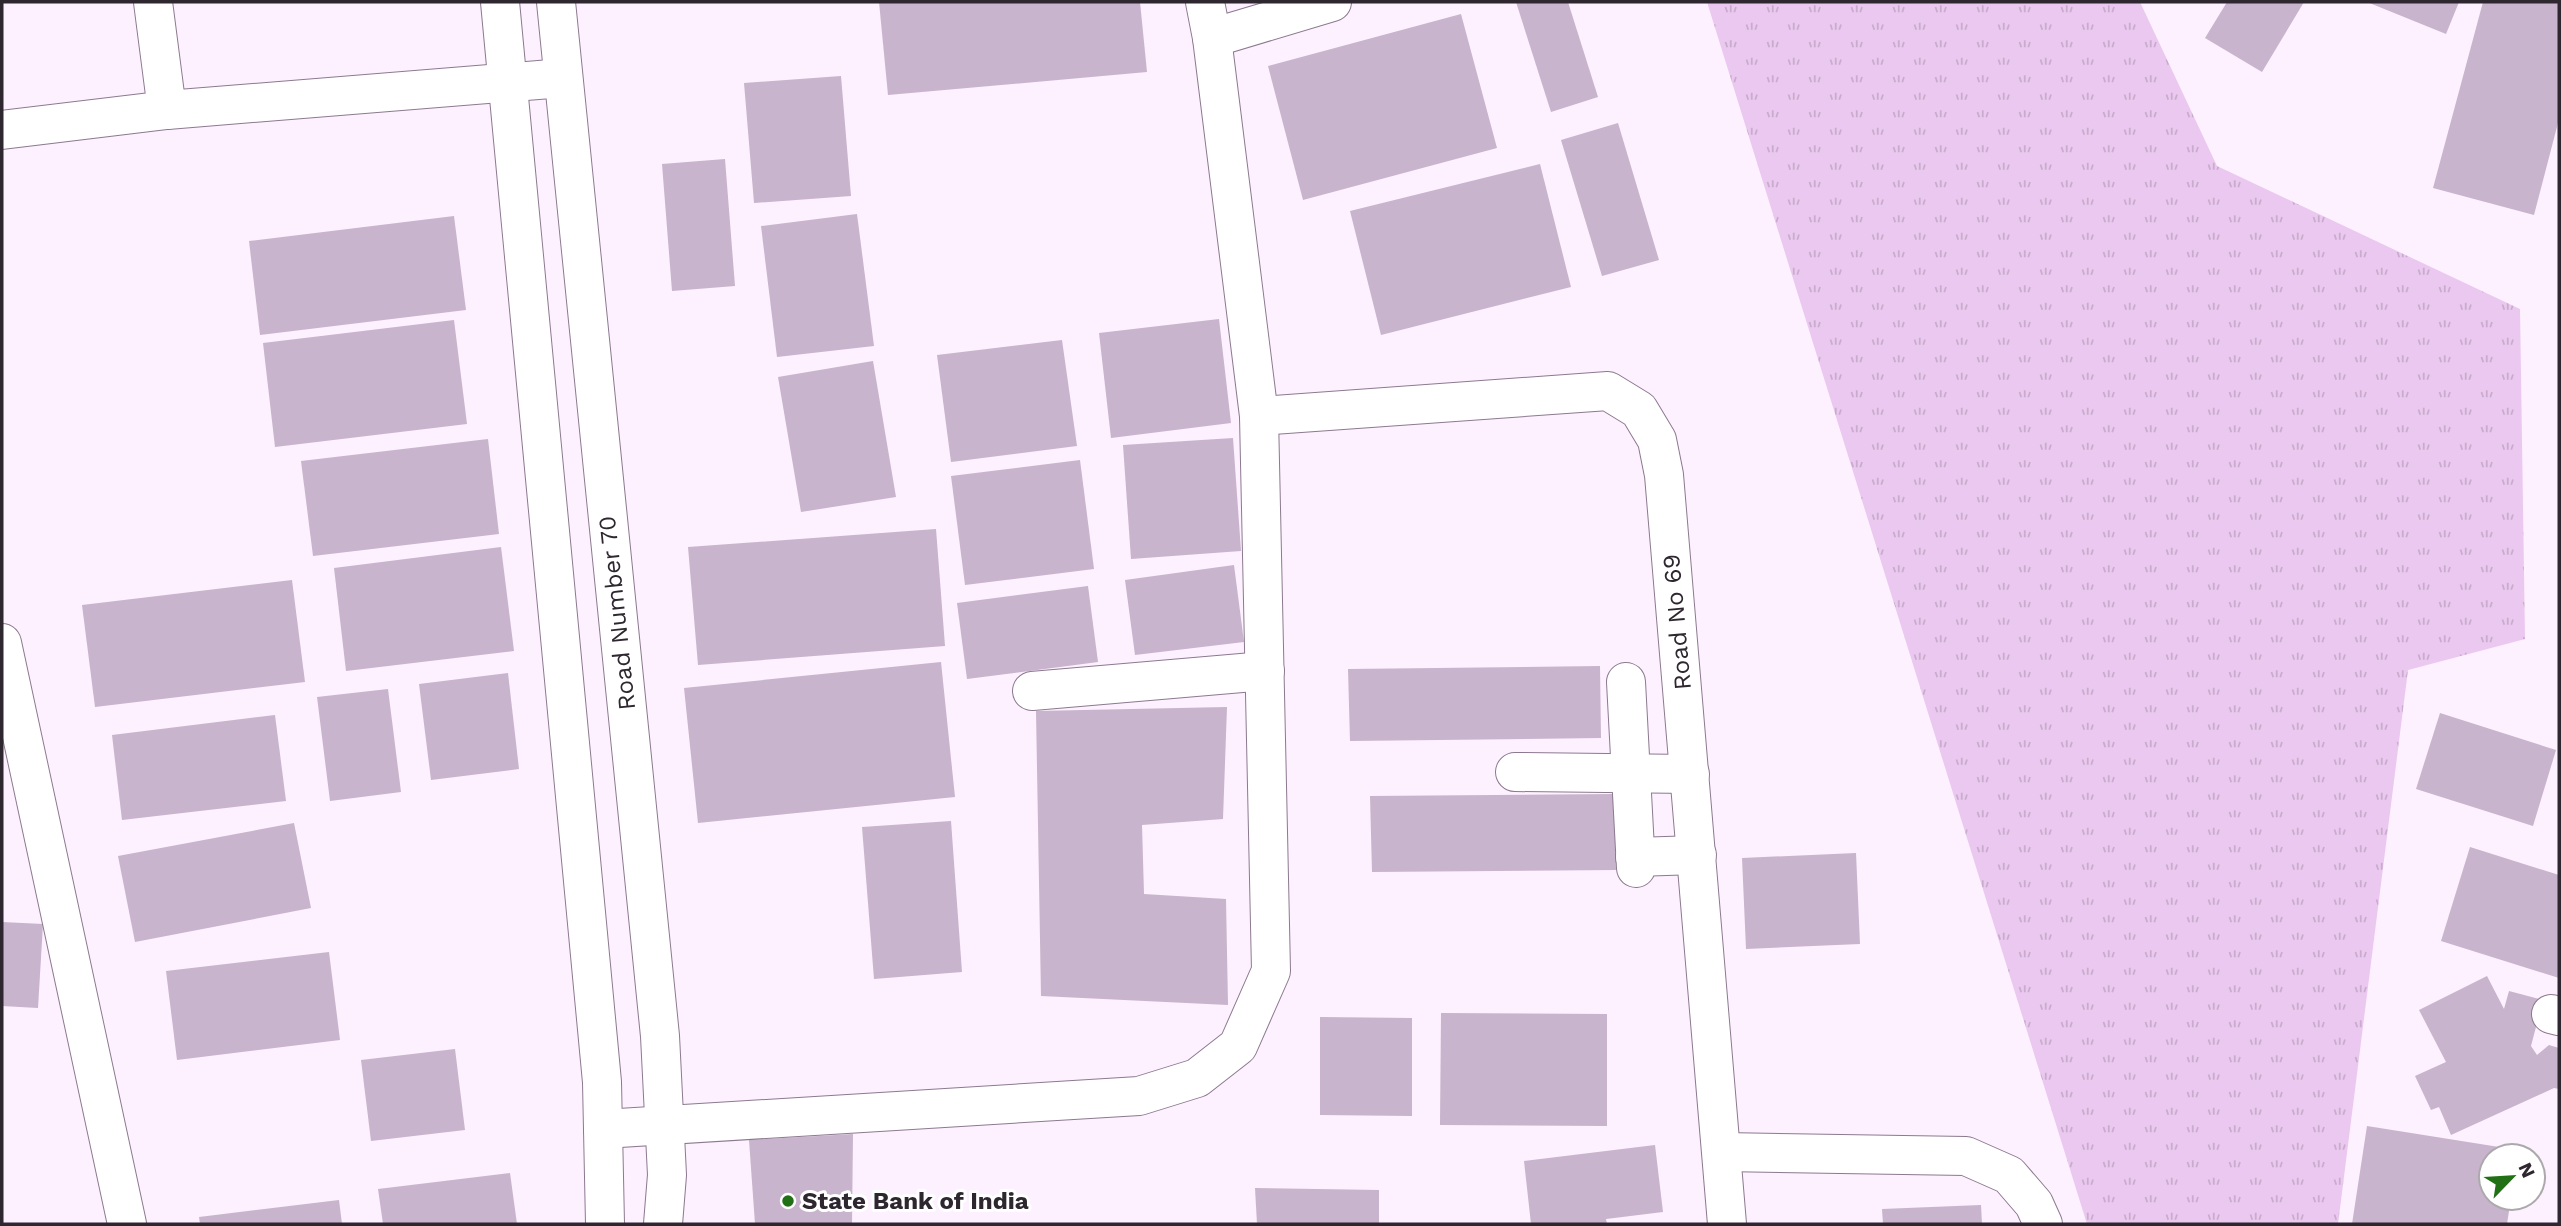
<svg xmlns="http://www.w3.org/2000/svg" width="2561" height="1226" font-family="'Work Sans',sans-serif">
<style>
.grass{fill:url(#grass-tufts)}
.building{fill:#c8b4cc}
.lines{fill:none;stroke-linecap:round;stroke-linejoin:round}
.minor-casing{stroke:#8c798f;stroke-width:40}
.minor{stroke:#fff;stroke-width:38}
.poi-dot{fill:#227016;stroke:#fff;stroke-width:2.5}
.labels{text-anchor:middle;dominant-baseline:central;stroke-width:6;stroke-linejoin:round;paint-order:stroke}
.street-label{font-size:24px;fill:#2f2730;stroke:#fff}
.poi-label{font-size:24px;font-weight:bold;fill:#2f2730;stroke:#fff;text-anchor:start}
</style>
<defs>
<pattern id="grass-tufts" width="24" height="20" patternUnits="userSpaceOnUse" patternTransform="scale(1.75)"><rect width="24" height="20" fill="#eac8ef"/><path d="M3 7l-1-3M5 7V3M7 7l1-3M15 17l-1-3M17 17v-4M19 17l1-3" fill="none" stroke="#c9accd"/></pattern>
</defs>
<rect width="100%" height="100%" fill="#fdf0ff"/>
<polygon class="grass" points="1707,2 2140,2 2217,166 2520,309 2525,639 2408,670 2338,1224 2087,1224"/>
<g class="building">
<polygon points="879,2 1140,2 1147,72 888,95"/>
<polygon points="1516,2 1568,2 1598,97 1551,112"/>
<polygon points="2227,2 2304,2 2262,72 2205,38"/>
<polygon points="2367,2 2459,2 2446,34"/>
<polygon points="2483,2 2559,2 2559,119 2534,215 2433,188"/>
<polygon points="1461,14 1497,148 1303,200 1268,66"/>
<polygon points="841,76 851,196 754,203 744,83"/>
<polygon points="1618,123 1659,260 1602,276 1561,140"/>
<polygon points="725,159 735,286 672,291 662,164"/>
<polygon points="1540,164 1571,287 1381,335 1350,211"/>
<polygon points="857,214 874,346 777,357 761,226"/>
<polygon points="454,216 466,310 260,335 249,241"/>
<polygon points="1219,319 1231,423 1111,438 1099,333"/>
<polygon points="454,320 467,424 275,447 263,343"/>
<polygon points="1062,340 1077,446 951,462 937,355"/>
<polygon points="873,361 896,497 801,512 778,377"/>
<polygon points="1233,438 1241,551 1131,559 1123,445"/>
<polygon points="488,439 499,534 313,556 301,461"/>
<polygon points="1080,460 1094,569 965,585 951,476"/>
<polygon points="936,529 945,646 698,665 688,547"/>
<polygon points="501,547 514,651 346,671 334,568"/>
<polygon points="1234,565 1244,642 1135,655 1125,580"/>
<polygon points="292,580 305,682 95,707 82,605"/>
<polygon points="1088,586 1098,662 967,679 957,603"/>
<polygon points="941,662 955,797 698,823 684,688"/>
<polygon points="1600,666 1601,738 1350,741 1348,669"/>
<polygon points="508,673 519,769 431,780 419,684"/>
<polygon points="388,689 401,792 330,801 317,697"/>
<polygon points="1227,707 1223,819 1142,825 1144,894 1226,899 1228,1005 1041,996 1036,711"/>
<polygon points="2440,713 2556,750 2533,826 2416,789"/>
<polygon points="275,715 286,801 122,820 112,735"/>
<polygon points="1614,794 1616,870 1372,872 1370,796"/>
<polygon points="951,821 962,972 874,979 862,827"/>
<polygon points="294,823 311,908 135,942 118,856"/>
<polygon points="2470,847 2559,875 2559,978 2441,941"/>
<polygon points="1856,853 1860,944 1746,949 1742,858"/>
<polygon points="2,922 43,924 38,1008 2,1006"/>
<polygon points="329,952 340,1040 177,1060 166,971"/>
<polygon points="2487,976 2504,1009 2509,991 2543,1000 2531,1046 2537,1055 2549,1045 2559,1048 2559,1089 2554,1088 2451,1135 2439,1107 2431,1110 2415,1076 2446,1062 2419,1010"/>
<polygon points="1441,1013 1607,1014 1607,1126 1440,1125"/>
<polygon points="1320,1017 1412,1018 1412,1116 1320,1115"/>
<polygon points="455,1049 465,1130 371,1141 361,1060"/>
<polygon points="2367,1126 2518,1150 2517,1156 2491,1156 2491,1198 2511,1198 2507,1224 2352,1224"/>
<polygon points="853,1134 852,1224 755,1224 749,1140"/>
<polygon points="1655,1145 1663,1212 1606,1219 1607,1224 1531,1224 1524,1161"/>
<polygon points="510,1173 517,1224 383,1224 378,1189"/>
<polygon points="1255,1188 1379,1190 1379,1224 1257,1224"/>
<polygon points="339,1200 342,1224 200,1224 199,1217"/>
<polygon points="1981,1205 1982,1224 1883,1224 1882,1209"/>
</g>
<g class="lines">
<defs>
<g id="minor">
<polyline points="153,2 167,110"/>
<polyline points="500,2 602,1082 605,1224"/>
<polyline points="556,2 660,1036 667,1175 663,1224"/>
<polyline points="1212,38 1332,2"/>
<polyline points="2,130 167,110 563,78"/>
<polyline points="1259,416 1608,391 1639,410 1657,440 1664,475 1727,1224"/>
<polyline points="2,643 127,1224"/>
<polyline points="1626,682 1636,868"/>
<polyline points="1032,691 1265,671"/>
<polyline points="1515,772 1690,774"/>
<polyline points="1635,857 1697,855"/>
<polyline points="2551,1014 2559,1016"/>
<polyline points="603,1129 1139,1096 1197,1078 1238,1046 1271,971 1259,416 1212,38 1205,2"/>
<polyline points="1723,1152 1966,1156 2009,1175 2034,1204 2043,1224"/>
</g>
</defs>
<use href="#minor" class="minor-casing"/>
<use href="#minor" class="minor"/>
</g>
<circle class="poi-dot" cx="788" cy="1201" r="7"/>
<g class="labels">
<g class="street-label">
<text transform="translate(617 613) rotate(-96)">Road Number 70</text>
<text transform="translate(1677 622) rotate(-95)">Road No 69</text>
</g>
<g class="poi-label">
<text x="802" y="1201">State Bank of India</text>
</g>
</g>
<rect width="2561" height="1226" fill="none" stroke="#2f2730" stroke-width="7"/>
<g transform="translate(2512 1177) rotate(65)"><circle r="33" fill="#ffffff" stroke="#aca9ac" stroke-width="2"/>
<path d="M0-5L12 26L0 18L-12 26Z" fill="#227016"/>
<text y="-10" font-size="19" font-weight="bold" text-anchor="middle" fill="#2f2730">N</text>
</g>
</svg>
